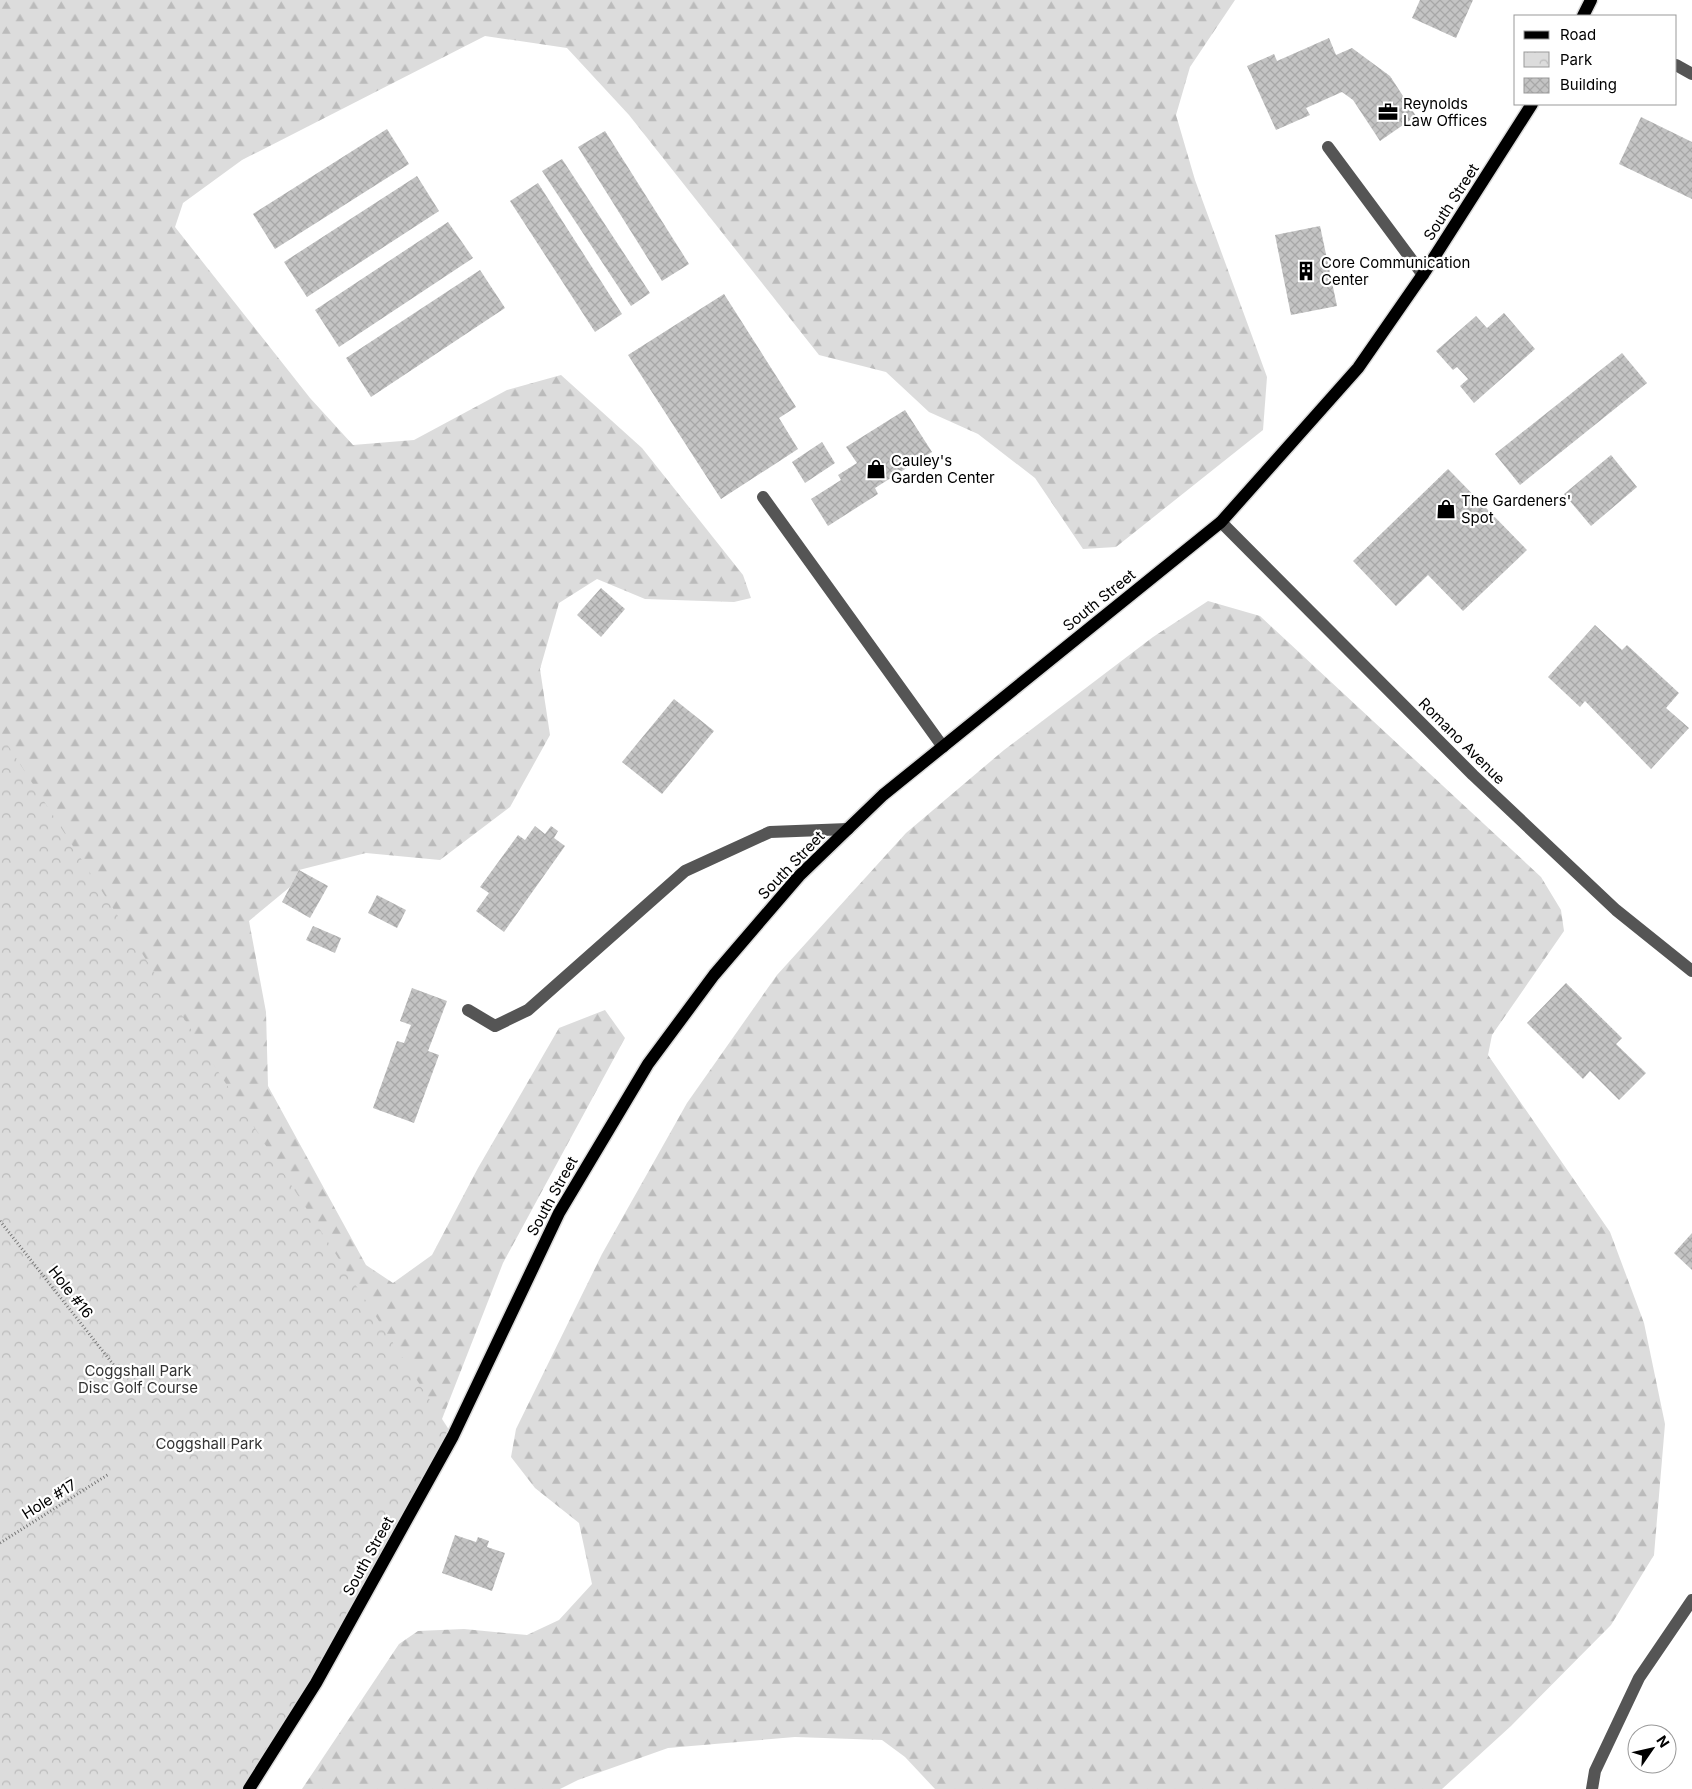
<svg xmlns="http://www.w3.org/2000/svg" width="1692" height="1789" font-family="Inter,sans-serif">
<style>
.forest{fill:url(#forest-firs)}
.park{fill:url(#park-crowns)}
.building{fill:url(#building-cross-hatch)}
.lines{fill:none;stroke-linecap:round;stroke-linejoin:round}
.major-casing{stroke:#dbdbdb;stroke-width:15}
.path{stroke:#777;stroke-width:3;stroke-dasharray:1 2.5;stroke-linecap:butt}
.minor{stroke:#555;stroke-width:12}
.major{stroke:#000;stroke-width:12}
.labels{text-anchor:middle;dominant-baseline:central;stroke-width:4.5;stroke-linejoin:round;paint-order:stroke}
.poi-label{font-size:15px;fill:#000;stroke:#fff;text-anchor:start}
.street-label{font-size:15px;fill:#000;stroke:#fff}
.park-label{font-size:15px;fill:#333;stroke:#fff}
</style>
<defs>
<pattern id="forest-firs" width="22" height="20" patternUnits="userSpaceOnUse" patternTransform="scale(1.25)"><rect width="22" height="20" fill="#dcdcdc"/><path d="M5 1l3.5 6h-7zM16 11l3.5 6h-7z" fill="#bbb"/></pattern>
<pattern id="park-crowns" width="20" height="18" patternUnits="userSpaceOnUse" patternTransform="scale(1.25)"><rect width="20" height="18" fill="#dcdcdc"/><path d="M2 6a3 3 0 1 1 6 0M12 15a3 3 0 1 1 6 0" fill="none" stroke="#bbb"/></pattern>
<pattern id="building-cross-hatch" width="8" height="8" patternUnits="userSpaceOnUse" patternTransform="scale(1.25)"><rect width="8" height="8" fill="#c4c4c4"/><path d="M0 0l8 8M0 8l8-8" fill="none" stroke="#a7a7a7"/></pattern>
</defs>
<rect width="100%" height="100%" fill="#fff"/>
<g class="forest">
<polygon points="0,0 1235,0 1190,67 1176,115 1195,180 1267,377 1263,430 1116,547 1083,549 1035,478 978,434 929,412 886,372 819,355 629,115 567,48 485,36 242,160 183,203 175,227 310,398 353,445 414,440 507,390 561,375 642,448 743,575 751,598 734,602 645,599 597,579 559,603 540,669 550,735 510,807 440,860 366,853 299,870 290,887 249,921 266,1012 268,1086 366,1265 393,1283 432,1255 478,1168 559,1028 605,1010 625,1038 503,1263 442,1419 0,1789"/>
<polygon points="1208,601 1260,616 1541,877 1561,910 1564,931 1492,1035 1488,1055 1610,1232 1644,1323 1665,1424 1654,1555 1611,1625 1511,1726 1442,1789 935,1789 905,1757 882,1740 795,1737 668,1748 578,1780 560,1789 302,1789 399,1644 418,1631 464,1629 527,1635 559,1620 592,1584 579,1523 535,1488 511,1457 516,1429 602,1254 687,1103 777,975 906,833 1004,750 1153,637"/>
</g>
<polygon class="park" points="0,733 453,1436 249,1789 0,1789"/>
<g class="building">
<polygon points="1420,0 1473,0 1456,38 1412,18"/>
<polygon points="1329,38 1336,55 1352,48 1390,76 1416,116 1380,141 1353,100 1342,92 1306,108 1310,115 1276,130 1247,66 1274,54 1277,61"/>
<polygon points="1641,117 1692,142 1692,199 1619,164"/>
<polygon points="387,129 409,164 275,249 253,214"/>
<polygon points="605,131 689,264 662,281 578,147"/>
<polygon points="562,159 650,293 631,306 542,171"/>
<polygon points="417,176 439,211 307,297 284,262"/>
<polygon points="538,183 622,314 595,332 510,201"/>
<polygon points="448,222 473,258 339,347 315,310"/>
<polygon points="1320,226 1337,306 1291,315 1275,235"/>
<polygon points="480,270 505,308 371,397 346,358"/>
<polygon points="724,294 796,407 779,418 798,449 721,499 628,355"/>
<polygon points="1504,313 1535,349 1474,403 1460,386 1468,379 1457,367 1453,370 1436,351 1476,316 1487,328"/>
<polygon points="1622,353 1647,383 1520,485 1495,454"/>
<polygon points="905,410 932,452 875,488 878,494 828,526 811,499 841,480 838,475 857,463 846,447"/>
<polygon points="822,442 835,463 805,483 792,462"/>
<polygon points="1611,455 1637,487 1591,526 1564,494"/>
<polygon points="1448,469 1527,550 1463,611 1428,575 1396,606 1353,561"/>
<polygon points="601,588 625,609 601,637 577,615"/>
<polygon points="1595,625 1622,650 1627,645 1679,693 1666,708 1689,728 1651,769 1585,701 1580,707 1548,677"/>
<polygon points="674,699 714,731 662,794 622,762"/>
<polygon points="535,826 545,834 551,826 558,831 554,838 565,846 504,932 476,911 489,893 480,887 518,835 525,840"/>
<polygon points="299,870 328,886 310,918 282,902"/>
<polygon points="377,895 406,910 397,928 368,913"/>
<polygon points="313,926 341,938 335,953 306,940"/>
<polygon points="1566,983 1622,1038 1616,1044 1646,1073 1619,1100 1590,1071 1583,1079 1527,1023"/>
<polygon points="412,988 447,1001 428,1051 439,1055 414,1123 373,1108 397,1041 404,1043 411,1025 400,1021"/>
<polygon points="1692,1233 1692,1270 1674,1253"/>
<polygon points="455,1535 476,1542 478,1537 489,1541 487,1547 505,1553 492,1591 442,1573"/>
</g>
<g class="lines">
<defs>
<g id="major">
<polyline points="1583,16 1591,0"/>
<polyline points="249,1789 316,1683 453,1436 559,1213 648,1064 714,975 799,876 883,795 1221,522 1358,368 1426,270 1532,104"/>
</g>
</defs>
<use href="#major" class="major-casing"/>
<g class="path">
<polyline points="0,1221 124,1378"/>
<polyline points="0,1543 109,1474"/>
</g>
<g class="minor">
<polyline points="1676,65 1692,74"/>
<polyline points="1328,147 1423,275"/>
<polyline points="763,497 943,747"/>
<polyline points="1221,522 1473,775 1616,910 1692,971"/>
<polyline points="468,1010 495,1026 528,1010 685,871 770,832 848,829"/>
<polyline points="1592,1789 1595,1771 1639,1678 1692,1600"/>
</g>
<use href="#major" class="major"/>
</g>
<defs>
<symbol id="office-bare" viewBox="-9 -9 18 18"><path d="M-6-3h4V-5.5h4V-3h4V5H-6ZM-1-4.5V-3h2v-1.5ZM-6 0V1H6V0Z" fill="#000" stroke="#fff" stroke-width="2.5" paint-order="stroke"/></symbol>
<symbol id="building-bare" viewBox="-9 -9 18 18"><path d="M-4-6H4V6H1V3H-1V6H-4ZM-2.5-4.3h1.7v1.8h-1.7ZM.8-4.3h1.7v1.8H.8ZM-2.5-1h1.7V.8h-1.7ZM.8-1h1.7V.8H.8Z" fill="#000" stroke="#fff" stroke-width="2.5" paint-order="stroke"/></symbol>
<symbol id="shop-bare" viewBox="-9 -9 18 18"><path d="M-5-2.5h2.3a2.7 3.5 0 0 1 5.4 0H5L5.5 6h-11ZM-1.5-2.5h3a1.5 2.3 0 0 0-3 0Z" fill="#000" stroke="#fff" stroke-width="2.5" paint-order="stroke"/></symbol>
</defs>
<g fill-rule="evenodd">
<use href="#office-bare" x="1374" y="98" width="28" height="28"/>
<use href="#building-bare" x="1292" y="257" width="28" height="28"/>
<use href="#shop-bare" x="862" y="455" width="28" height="28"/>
<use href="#shop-bare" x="1432" y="495" width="28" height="28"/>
</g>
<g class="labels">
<g class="poi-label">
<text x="1403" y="103">Reynolds<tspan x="1403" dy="17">Law Offices</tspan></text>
<text x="1321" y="262">Core Communication<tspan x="1321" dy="17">Center</tspan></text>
<text x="891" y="460">Cauley's<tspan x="891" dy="17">Garden Center</tspan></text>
<text x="1461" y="500">The Gardeners'<tspan x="1461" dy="17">Spot</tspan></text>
</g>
<g class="street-label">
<text transform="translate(1451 202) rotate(-57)">South Street</text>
<text transform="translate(1099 600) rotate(-39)">South Street</text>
<text transform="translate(1462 741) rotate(45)">Romano Avenue</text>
<text transform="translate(791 865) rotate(-46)">South Street</text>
<text transform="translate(552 1196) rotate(-61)">South Street</text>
<text transform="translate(71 1292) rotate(52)">Hole #16</text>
<text transform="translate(49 1499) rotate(-32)">Hole #17</text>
<text transform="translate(368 1556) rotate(-61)">South Street</text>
</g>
<g class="park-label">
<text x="138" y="1370">Coggshall Park<tspan x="138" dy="17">Disc Golf Course</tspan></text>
<text x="209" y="1443">Coggshall Park</text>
</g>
</g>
<rect x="1514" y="15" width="162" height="90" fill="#ffffff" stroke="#999999"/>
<rect x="1524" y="31" width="25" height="8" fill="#000000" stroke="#999999"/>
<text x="1560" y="40" font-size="15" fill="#000000">Road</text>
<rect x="1524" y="52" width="25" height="15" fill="url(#park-crowns)" stroke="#999999"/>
<text x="1560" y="65" font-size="15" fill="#000000">Park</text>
<rect x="1524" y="78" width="25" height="15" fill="url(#building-cross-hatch)" stroke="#999999"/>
<text x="1560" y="90" font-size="15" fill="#000000">Building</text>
<g transform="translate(1652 1749) rotate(56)"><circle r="24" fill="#ffffff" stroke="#999999"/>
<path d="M0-4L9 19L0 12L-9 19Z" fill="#000000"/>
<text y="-8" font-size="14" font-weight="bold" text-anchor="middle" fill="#000000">N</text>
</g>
</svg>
